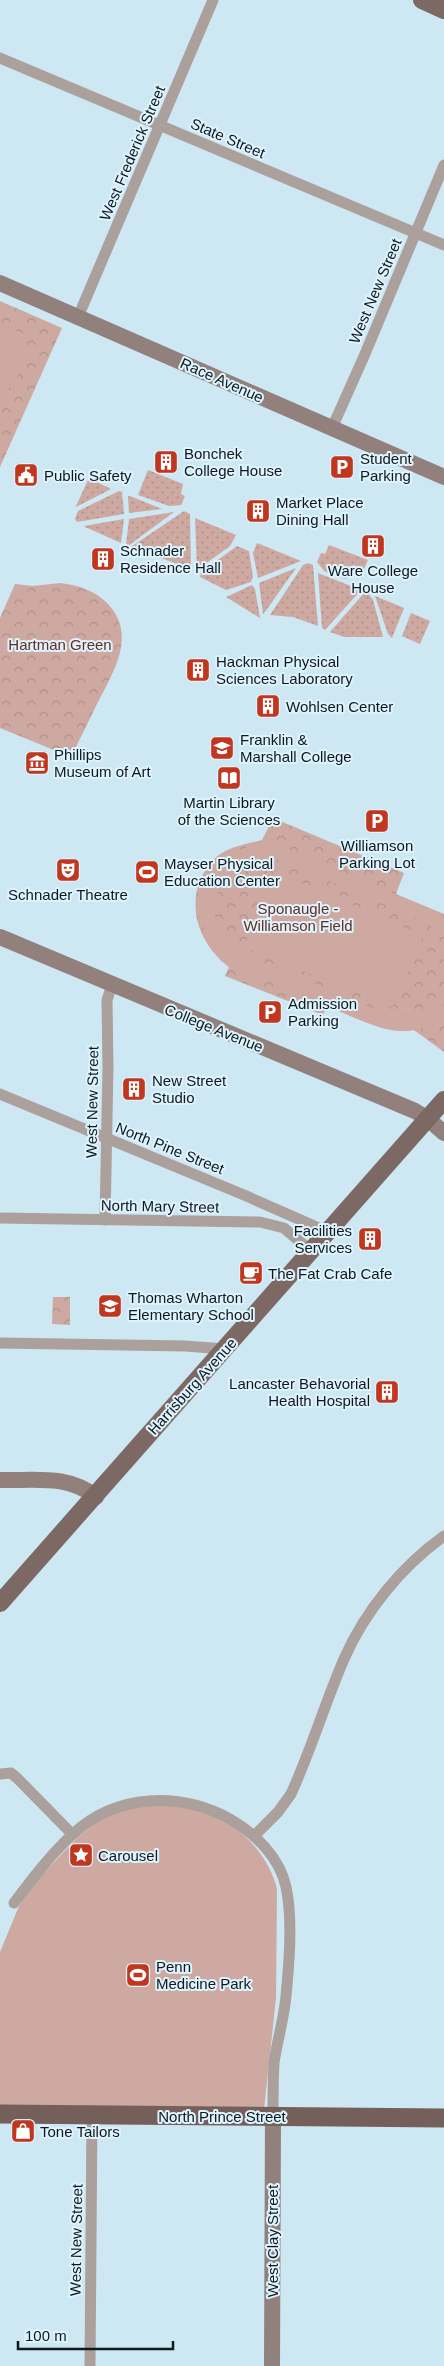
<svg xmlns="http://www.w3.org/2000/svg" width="444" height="2366" font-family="Arial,sans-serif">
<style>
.grass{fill:url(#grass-dots)}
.park{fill:url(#park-crowns)}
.garden{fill:#cda9a1}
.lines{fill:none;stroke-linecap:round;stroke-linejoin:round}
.minor{stroke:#aca09d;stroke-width:11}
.secondary{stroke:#91807c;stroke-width:16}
.primary{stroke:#7d6964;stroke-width:18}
.trunk{stroke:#755f5a;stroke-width:19}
.labels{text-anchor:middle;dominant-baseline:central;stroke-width:4;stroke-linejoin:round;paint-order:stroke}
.street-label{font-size:15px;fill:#0f191d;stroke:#def3fd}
.poi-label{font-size:15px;fill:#0f191d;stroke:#def3fd;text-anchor:start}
.park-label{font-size:15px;fill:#632e24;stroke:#def3fd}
</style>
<defs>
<pattern id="grass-dots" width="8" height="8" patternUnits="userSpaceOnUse" patternTransform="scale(1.25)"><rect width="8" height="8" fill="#cda9a1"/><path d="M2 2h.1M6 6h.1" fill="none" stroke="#af918a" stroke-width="1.8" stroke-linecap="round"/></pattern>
<pattern id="park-crowns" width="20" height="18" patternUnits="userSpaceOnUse" patternTransform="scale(1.25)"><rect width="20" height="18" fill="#cda9a1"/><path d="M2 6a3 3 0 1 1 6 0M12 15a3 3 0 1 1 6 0" fill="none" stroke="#af918a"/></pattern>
</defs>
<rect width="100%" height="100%" fill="#cde7f3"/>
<g class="grass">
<polygon points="148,470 183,484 181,494 185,496 181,505 169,506 138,495"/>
<polygon points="89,478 111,489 76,507 76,506"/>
<polygon points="119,491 122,492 124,514 77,522 75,519 78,511"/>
<polygon points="128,496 130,496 162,509 129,513"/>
<polygon points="184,511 190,514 191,569 131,547"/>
<polygon points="174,512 128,546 126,545 129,519"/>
<polygon points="195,518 236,535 230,546 197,570"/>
<polygon points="124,519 121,543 83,526 84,526"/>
<polygon points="257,543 301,561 258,578 253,553"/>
<polygon points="329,545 368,560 364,569 353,565 346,579 324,571 317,562 321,553 325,554"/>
<polygon points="237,546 249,551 253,577 251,582 226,590 200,577 201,572"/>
<polygon points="308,563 313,565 318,626 293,617 270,615 303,565"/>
<polygon points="296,568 265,612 263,614 259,583"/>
<polygon points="318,573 361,590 325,630 322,628"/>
<polygon points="252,585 255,589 260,618 226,597"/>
<polygon points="365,592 368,593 373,600 383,637 344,637 330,632"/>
<polygon points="375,596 404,608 392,638 388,634"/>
<polygon points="411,613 430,621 420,644 402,636"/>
</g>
<g class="park">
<polygon points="0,301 62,328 0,467"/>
<path d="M 60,583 C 78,585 96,591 108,604 C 137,635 114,671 98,702 C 89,720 80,739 71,757 L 0,728 L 0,618 L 15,584 L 33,586 Z"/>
<path d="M 273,818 L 404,873 L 396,894 L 444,914 L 444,1052 L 414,1030 C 383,1034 355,1017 327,1006 L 323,1015 L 225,976 L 229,967 C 195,942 182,894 213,860 C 225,847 246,844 262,840 Z"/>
<polygon points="53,1297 70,1297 70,1325 52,1324"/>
</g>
<g class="garden">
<path d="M 0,324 L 27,335 C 27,361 19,380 0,397 Z"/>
<path d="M 269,844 L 294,851 L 444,916 L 444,937 L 427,923 L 285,862 C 223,841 186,923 243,954 L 392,1016 C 418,1018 433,1009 443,984 L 444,1017 C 427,1031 404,1034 382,1028 C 355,1019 328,1006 301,994 C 264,979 211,967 202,921 C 199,907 201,893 207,880 C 219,854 243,846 269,844 Z"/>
<polygon points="274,871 423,936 392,1007 244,947"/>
<path d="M 160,1804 C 174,1806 189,1808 202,1811 C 237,1820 269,1855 277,1889 L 276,1998 L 264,2109 L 0,2107 L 0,1952 L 19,1906 L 35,1882 L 78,1837 L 98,1821 L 122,1809 Z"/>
</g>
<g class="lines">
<g class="minor">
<polyline points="0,58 444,245"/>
<polyline points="78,317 213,0"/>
<polyline points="332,428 365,354 444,165"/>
<polyline points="0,1094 244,1195 328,1232"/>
<polyline points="0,1218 260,1222 284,1228 311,1251"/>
<polyline points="105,1220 108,1067 107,1000 112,985"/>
<polyline points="0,1343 185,1346 225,1349"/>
<polyline points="0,1774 11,1773 17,1778 72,1834"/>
<path d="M 254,1836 L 278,1812 L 291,1794 C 311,1750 325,1703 344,1659 C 365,1611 402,1566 444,1536"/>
<path d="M 14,1903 C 32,1879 51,1854 73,1834 C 117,1793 180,1792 230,1819 C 256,1834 280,1858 286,1887 C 293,1919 289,1964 286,1996 C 284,2019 277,2041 274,2063 C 273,2081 273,2099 273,2116"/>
<polyline points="90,2366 92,2115"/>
</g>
<g class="secondary">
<polyline points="0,283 444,477"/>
<polyline points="0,937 415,1111 428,1119 444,1133"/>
<path d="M 0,1480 C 34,1481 68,1474 96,1497"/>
<polyline points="272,2366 273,2116"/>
</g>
<g class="primary">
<polyline points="422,0 444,10"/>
<polyline points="0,1603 444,1100"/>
</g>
<polyline class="trunk" points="0,2114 444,2118"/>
</g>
<defs>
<symbol id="building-square" viewBox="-11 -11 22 22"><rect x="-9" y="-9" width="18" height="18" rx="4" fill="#c1361e" stroke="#def3fd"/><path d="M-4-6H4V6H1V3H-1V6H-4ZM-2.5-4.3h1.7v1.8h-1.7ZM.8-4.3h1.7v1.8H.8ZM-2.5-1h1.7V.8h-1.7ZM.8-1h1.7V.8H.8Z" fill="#fff"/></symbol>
<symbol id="parking-square" viewBox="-11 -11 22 22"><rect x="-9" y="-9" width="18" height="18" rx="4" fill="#c1361e" stroke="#def3fd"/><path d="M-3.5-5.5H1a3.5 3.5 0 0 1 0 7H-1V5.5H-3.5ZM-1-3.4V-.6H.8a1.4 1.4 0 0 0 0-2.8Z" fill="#fff"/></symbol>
<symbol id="civic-square" viewBox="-11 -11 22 22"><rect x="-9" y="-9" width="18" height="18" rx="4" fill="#c1361e" stroke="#def3fd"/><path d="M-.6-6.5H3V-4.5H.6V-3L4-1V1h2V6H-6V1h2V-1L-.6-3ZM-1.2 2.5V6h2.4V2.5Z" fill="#fff"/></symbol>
<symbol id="university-square" viewBox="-11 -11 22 22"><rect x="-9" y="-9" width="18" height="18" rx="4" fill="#c1361e" stroke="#def3fd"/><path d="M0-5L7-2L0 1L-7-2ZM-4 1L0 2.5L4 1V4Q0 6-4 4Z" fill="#fff"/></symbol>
<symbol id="museum-square" viewBox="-11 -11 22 22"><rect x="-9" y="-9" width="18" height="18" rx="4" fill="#c1361e" stroke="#def3fd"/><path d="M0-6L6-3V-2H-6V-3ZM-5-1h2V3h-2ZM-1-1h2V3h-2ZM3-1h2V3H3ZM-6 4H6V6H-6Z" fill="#fff"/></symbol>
<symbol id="library-square" viewBox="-11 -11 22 22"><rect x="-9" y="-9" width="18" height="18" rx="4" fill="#c1361e" stroke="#def3fd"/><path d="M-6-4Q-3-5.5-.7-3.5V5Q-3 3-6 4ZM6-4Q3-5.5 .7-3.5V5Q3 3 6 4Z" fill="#fff"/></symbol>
<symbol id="theatre-square" viewBox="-11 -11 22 22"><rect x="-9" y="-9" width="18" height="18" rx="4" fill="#c1361e" stroke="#def3fd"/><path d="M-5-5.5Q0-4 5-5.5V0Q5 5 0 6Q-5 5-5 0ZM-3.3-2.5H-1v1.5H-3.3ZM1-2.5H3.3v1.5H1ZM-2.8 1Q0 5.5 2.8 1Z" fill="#fff"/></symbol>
<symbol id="stadium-square" viewBox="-11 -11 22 22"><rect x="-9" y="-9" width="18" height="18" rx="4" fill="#c1361e" stroke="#def3fd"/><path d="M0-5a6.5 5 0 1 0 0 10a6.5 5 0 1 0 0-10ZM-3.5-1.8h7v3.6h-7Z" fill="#fff"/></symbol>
<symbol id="cafe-square" viewBox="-11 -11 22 22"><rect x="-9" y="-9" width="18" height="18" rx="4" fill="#c1361e" stroke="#def3fd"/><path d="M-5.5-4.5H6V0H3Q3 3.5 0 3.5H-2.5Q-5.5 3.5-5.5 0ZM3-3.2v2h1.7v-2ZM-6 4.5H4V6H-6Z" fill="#fff"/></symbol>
<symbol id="school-square" viewBox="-11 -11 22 22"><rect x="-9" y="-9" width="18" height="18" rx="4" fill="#c1361e" stroke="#def3fd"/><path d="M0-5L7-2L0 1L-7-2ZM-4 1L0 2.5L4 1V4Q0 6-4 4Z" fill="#fff"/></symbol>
<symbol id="sight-square" viewBox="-11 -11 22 22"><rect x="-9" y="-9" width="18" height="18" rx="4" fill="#c1361e" stroke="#def3fd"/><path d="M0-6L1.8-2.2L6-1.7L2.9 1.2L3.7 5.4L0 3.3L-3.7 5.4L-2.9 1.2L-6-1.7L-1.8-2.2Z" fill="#fff"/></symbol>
<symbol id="shop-square" viewBox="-11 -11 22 22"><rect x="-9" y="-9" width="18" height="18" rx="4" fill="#c1361e" stroke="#def3fd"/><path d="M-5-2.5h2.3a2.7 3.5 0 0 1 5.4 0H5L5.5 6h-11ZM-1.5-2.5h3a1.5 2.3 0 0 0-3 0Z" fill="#fff"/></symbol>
</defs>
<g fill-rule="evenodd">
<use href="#building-square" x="152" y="448" width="28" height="28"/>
<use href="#parking-square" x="328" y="453" width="28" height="28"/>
<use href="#civic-square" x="12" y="461" width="28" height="28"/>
<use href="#building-square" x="244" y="497" width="28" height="28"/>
<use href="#building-square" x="359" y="532" width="28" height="28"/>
<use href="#building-square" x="89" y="545" width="28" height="28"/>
<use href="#building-square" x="184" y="656" width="28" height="28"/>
<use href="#building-square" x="254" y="692" width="28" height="28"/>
<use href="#university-square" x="208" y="734" width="28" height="28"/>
<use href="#museum-square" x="23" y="749" width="28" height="28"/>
<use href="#library-square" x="215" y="764" width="28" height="28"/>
<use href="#parking-square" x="363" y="807" width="28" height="28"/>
<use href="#theatre-square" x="54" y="856" width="28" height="28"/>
<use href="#stadium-square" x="133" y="858" width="28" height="28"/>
<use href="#parking-square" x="256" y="998" width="28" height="28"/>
<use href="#building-square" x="120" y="1075" width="28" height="28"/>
<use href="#building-square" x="356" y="1225" width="28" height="28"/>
<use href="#cafe-square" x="237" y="1259" width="28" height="28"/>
<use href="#school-square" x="96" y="1292" width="28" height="28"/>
<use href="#building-square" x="373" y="1378" width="28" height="28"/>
<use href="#sight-square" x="67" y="1841" width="28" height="28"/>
<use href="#stadium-square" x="124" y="1961" width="28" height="28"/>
<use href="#shop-square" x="9" y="2117" width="28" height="28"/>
</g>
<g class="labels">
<g class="street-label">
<text transform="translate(228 138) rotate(23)">State Street</text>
<text transform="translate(132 153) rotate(-67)">West Frederick Street</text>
<text transform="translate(375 291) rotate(-67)">West New Street</text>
<text transform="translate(222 380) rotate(24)">Race Avenue</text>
<text transform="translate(214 1028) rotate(22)">College Avenue</text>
<text transform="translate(92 1102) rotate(-89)">West New Street</text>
<text transform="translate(170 1148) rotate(22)">North Pine Street</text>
<text transform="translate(160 1206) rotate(1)">North Mary Street</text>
<text transform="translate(192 1386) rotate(-48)">Harrisburg Avenue</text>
<text x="222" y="2116">North Prince Street</text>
<text transform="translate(76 2240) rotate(-89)">West New Street</text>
<text transform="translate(272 2241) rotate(-90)">West Clay Street</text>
</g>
<g class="poi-label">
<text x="184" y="453">Bonchek<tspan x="184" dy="17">College House</tspan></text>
<text x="360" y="458">Student<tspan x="360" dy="17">Parking</tspan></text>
<text x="44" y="475">Public Safety</text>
<text x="276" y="502">Market Place<tspan x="276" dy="17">Dining Hall</tspan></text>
<text x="120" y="550">Schnader<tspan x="120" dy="17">Residence Hall</tspan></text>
<text x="373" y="570" text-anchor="middle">Ware College<tspan x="373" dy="17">House</tspan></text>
<text x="216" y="661">Hackman Physical<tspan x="216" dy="17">Sciences Laboratory</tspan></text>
<text x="286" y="706">Wohlsen Center</text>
<text x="240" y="739">Franklin &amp;<tspan x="240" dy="17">Marshall College</tspan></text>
<text x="54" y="754">Phillips<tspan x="54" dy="17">Museum of Art</tspan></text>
<text x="229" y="802" text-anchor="middle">Martin Library<tspan x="229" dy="17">of the Sciences</tspan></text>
<text x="377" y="845" text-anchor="middle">Williamson<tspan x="377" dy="17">Parking Lot</tspan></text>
<text x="164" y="863">Mayser Physical<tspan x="164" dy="17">Education Center</tspan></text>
<text x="68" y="894" text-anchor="middle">Schnader Theatre</text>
<text x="288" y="1003">Admission<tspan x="288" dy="17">Parking</tspan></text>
<text x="152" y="1080">New Street<tspan x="152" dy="17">Studio</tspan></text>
<text x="352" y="1230" text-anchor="end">Facilities<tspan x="352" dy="17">Services</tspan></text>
<text x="268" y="1273">The Fat Crab Cafe</text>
<text x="128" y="1297">Thomas Wharton<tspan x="128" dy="17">Elementary School</tspan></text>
<text x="370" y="1383" text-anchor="end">Lancaster Behavorial<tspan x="370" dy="17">Health Hospital</tspan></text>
<text x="98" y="1855">Carousel</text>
<text x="156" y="1966">Penn<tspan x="156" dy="17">Medicine Park</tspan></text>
<text x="40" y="2131">Tone Tailors</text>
</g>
<g class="park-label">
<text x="60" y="644">Hartman Green</text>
<text x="298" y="908">Sponaugle -<tspan x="298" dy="17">Williamson Field</tspan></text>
</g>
</g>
<path d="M18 2341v8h155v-8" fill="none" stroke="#0f191d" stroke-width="2.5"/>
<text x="25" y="2341" font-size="15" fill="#0f191d" stroke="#def3fd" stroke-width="4" paint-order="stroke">100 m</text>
</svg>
